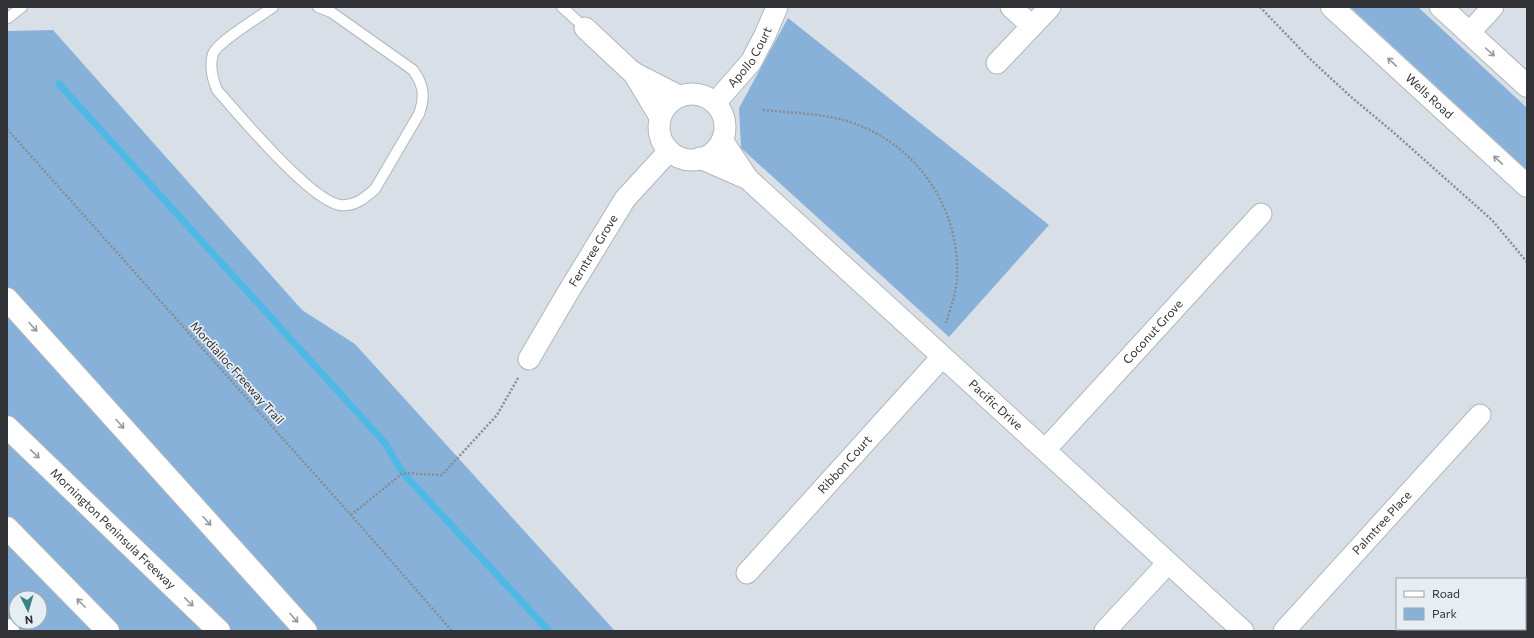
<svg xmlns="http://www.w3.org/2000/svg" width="1534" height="638" font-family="Commissioner,sans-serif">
<rect width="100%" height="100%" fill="#d9dfe6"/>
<path fill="#88b1d9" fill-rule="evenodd" d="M1350 7H1418L1527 108V170Z
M788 18 1049 225 949 337 741 148 739 108Z
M53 30 302 310 355 344 615 631H7V31ZM16 598H40V622H16Z"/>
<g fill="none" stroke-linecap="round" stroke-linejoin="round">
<path stroke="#4fb8e4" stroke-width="7" d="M59 84 385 443 403 473 549 631"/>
<defs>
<path id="service" d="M273 7C261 16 217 42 213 54 209 66 213 80 217 90 239 115 311 201 340 205 354 207 365 198 375 189L419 114C425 97 424 85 413 70L331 12 318 7
M562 7 585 28
M8 18 22 7"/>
<g id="minor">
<path d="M1011 7 1032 26"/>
<path d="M585 28 632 72 679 96"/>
<path d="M1469 33 1493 7"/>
<path d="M997 63 1050 7"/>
<path d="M633 72 660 117"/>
<circle cx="692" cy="127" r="33"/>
<path id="s1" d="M715 103 751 62 765 35 777 7"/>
<path id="s2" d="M722 140 748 179 1243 631"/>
<path d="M700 158 748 179"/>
<path id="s3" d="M529 359 567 294 625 199 669 151"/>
<path id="s4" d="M1045 450 1261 214"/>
<path id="s5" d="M747 573 942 357"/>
<path d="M1105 631 1168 563"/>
<path id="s6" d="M1284 631 1480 415"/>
</g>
<g id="primary">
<path id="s7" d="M1332 7 1527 186"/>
<path d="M1441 7 1527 86"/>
</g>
<g id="motorway">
<path d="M7 299 306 631"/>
<path id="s8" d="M7 427 219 631"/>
<path d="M7 528 108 631"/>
<path d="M7 630 8 631"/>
</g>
</defs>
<use href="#service" stroke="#b0b6bc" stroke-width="12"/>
<use href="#minor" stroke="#b0b6bc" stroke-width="23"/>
<use href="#primary" stroke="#b0b6bc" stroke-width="24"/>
<use href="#motorway" stroke="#b0b6bc" stroke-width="24"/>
<path stroke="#878c91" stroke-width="2.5" stroke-dasharray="2 2" stroke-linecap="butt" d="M1260 7 1309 58 1350 96 1393 132 1492 220 1527 262
M763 110C791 113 820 113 847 121 916 142 961 208 957 279 956 293 950 310 946 323
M7 129 351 515 452 631
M351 515 403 473 442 475 497 415 518 378"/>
<use href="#service" stroke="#fff" stroke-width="10"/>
<use href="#minor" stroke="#fff" stroke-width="21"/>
<use href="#primary" stroke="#fff" stroke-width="22"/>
<use href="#motorway" stroke="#fff" stroke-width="22"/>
</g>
<defs><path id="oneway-shaft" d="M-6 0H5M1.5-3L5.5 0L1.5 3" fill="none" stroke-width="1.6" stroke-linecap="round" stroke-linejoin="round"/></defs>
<g stroke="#98999a">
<use href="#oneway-shaft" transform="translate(1490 52) rotate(42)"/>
<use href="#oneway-shaft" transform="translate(1392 62) rotate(-137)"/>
<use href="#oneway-shaft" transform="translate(1498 160) rotate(-137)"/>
<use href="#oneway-shaft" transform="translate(33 327) rotate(48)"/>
<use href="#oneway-shaft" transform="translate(120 424) rotate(48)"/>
<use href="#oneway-shaft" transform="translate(35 454) rotate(44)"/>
<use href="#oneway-shaft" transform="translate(207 521) rotate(48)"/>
<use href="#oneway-shaft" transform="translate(189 602) rotate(44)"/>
<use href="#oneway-shaft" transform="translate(81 603) rotate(-135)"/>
<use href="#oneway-shaft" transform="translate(294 618) rotate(48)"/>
</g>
<g text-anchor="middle" stroke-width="3.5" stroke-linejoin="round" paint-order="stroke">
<g font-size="12" fill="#313336" stroke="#e6edf3">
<text dy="4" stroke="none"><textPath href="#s1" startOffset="58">Apollo Court</textPath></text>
<text dy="4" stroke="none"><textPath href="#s7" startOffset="132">Wells Road</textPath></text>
<text dy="4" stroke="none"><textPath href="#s3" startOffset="126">Ferntree Grove</textPath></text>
<text dy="4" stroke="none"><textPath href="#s4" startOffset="160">Coconut Grove</textPath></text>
<text transform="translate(237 373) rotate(48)" y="4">Mordialloc Freeway Trail</text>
<text dy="4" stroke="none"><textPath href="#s2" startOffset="382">Pacific Drive</textPath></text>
<text dy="4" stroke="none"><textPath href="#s5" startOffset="146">Ribbon Court</textPath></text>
<text dy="4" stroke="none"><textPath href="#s6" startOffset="146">Palmtree Place</textPath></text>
<text dy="4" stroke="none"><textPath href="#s8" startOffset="147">Mornington Peninsula Freeway</textPath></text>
</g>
</g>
<rect width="1534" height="638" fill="none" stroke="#313336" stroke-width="16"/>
<rect x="1396" y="578" width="130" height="52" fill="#e6edf3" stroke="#9ea3a7"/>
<rect x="1404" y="591" width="20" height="6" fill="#ffffff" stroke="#9ea3a7"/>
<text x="1432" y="598" font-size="12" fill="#313336">Road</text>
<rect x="1404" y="608" width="20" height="12" fill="#88b1d9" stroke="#9ea3a7"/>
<text x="1432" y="618" font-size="12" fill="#313336">Park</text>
<g transform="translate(28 610) rotate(175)"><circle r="19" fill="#e6edf3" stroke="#9ea3a7"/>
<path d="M0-3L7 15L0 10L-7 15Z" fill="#3a8385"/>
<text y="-6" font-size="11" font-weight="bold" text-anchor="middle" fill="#313336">N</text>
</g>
</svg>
